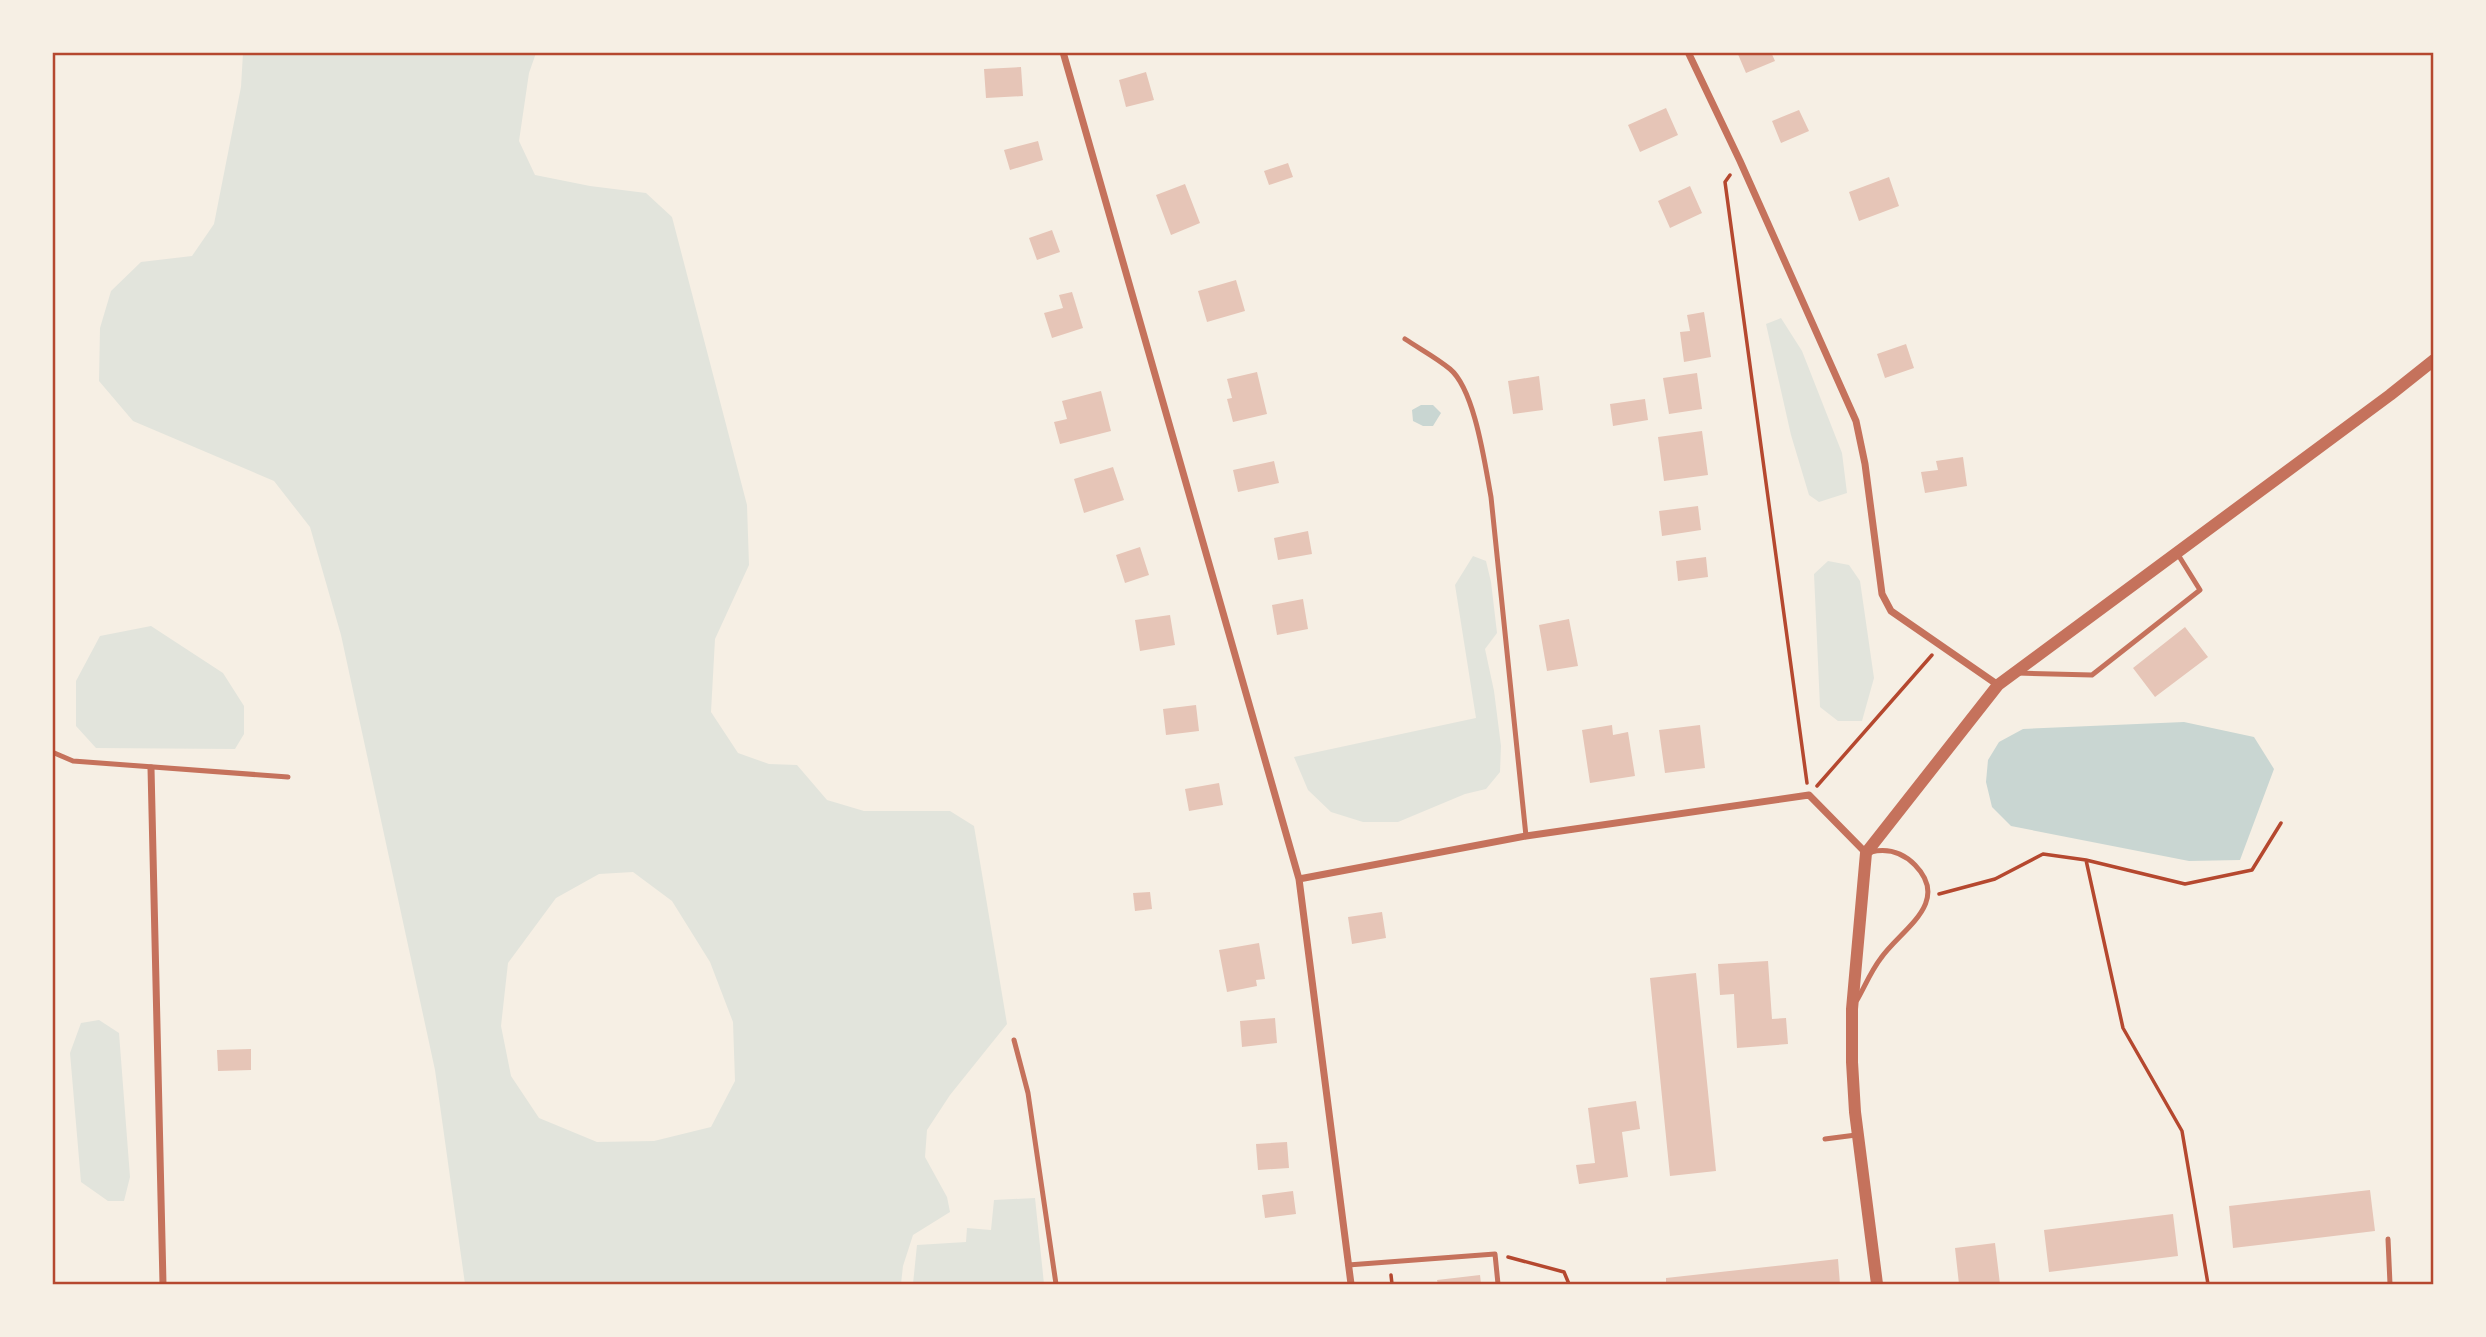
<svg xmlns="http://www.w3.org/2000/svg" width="2486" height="1337" font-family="'Noto Sans',sans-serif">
<rect width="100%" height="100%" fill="#f6efe4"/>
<path fill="#e2e4dc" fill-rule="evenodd" d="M243 53H536L529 73 519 141 535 175 590 186 646 193 672 217 747 505 749 565 715 639 711 712 738 753 769 764 797 765 827 800 864 811H950L974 826 1007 1024 950 1095 927 1130 925 1157 947 1197 950 1212 913 1235 903 1266 901 1284H465L435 1070 341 635 310 527 274 481 133 421 99 381 100 328 111 291 141 262 192 256 214 224 241 87ZM633 872 672 901 710 962 733 1022 735 1081 711 1127 654 1141 597 1142 539 1118 511 1076 501 1026 508 963 556 898 599 874Z
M1781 318 1802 351 1842 453 1847 493 1819 502 1809 495 1791 435 1766 324Z
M1473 556 1486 561 1491 582 1497 633 1485 649 1494 691 1501 746 1500 772 1486 789 1465 794 1398 822H1363L1331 812 1308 790 1294 757 1476 718 1455 585Z
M1828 561 1849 565 1860 581 1874 678 1862 721H1838L1820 707 1814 574Z
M151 626 223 673 244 706V734L235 749 96 748 76 726V681L100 636Z
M99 1020 119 1033 130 1177 124 1201H108L81 1182 70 1053 81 1023Z
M1035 1198 1044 1284H913L917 1245 966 1242 967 1228 991 1230 994 1200Z"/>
<path fill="#c9d6d2" d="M1421 405H1433L1441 413 1433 426H1423L1413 421 1412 410Z
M2184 722 2254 737 2274 769 2240 860 2189 861 2011 826 1992 807 1986 782 1988 760 1999 742 2023 729Z"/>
<path fill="#e6c5b7" d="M1737 52H1771L1775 61 1746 73Z
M1021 67 1023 96 986 98 984 69Z
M1146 72 1154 100 1126 107 1119 80Z
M1666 108 1678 135 1640 152 1628 125Z
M1799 110 1809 131 1781 143 1772 121Z
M1038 141 1043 160 1010 170 1004 150Z
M1288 163 1293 177 1269 185 1264 171Z
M1889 177 1899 206 1859 221 1849 192Z
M1185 184 1200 223 1171 235 1156 195Z
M1690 186 1702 213 1670 228 1658 201Z
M1052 230 1060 252 1037 260 1029 238Z
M1236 280 1245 311 1207 322 1198 291Z
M1072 292 1083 328 1052 338 1044 313 1063 308 1059 295Z
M1704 312 1711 357 1684 362 1680 332 1690 331 1687 315Z
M1906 344 1914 368 1885 378 1877 354Z
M1257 372 1267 414 1233 422 1227 399 1232 398 1227 379Z
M1697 373 1702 409 1669 414 1663 378Z
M1539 376 1543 410 1513 414 1508 381Z
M1101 391 1111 431 1060 444 1054 422 1067 419 1062 401Z
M1645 399 1648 420 1613 426 1610 404Z
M1702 431 1708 475 1664 481 1658 437Z
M1963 457 1967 486 1925 493 1921 472 1938 470 1936 461Z
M1274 461 1279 483 1238 492 1233 470Z
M1113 467 1124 500 1084 513 1074 479Z
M1698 506 1701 530 1662 536 1659 511Z
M1308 531 1312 554 1278 560 1274 538Z
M1140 547 1149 575 1125 583 1116 555Z
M1706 557 1708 577 1678 581 1676 561Z
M1303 599 1308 629 1277 635 1272 605Z
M1170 615 1175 645 1140 651 1135 620Z
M1569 619 1578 666 1547 671 1539 625Z
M2185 627 2208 657 2155 697 2133 668Z
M1196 705 1199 731 1166 735 1163 709Z
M1612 725 1613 735 1628 732 1635 776 1590 783 1582 730Z
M1700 725 1705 768 1665 773 1659 730Z
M1219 783 1223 805 1189 811 1185 789Z
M1150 892 1152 909 1135 911 1133 893Z
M1382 912 1386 938 1352 944 1348 917Z
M1259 943 1265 979 1256 980 1257 986 1227 992 1219 950Z
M1768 961 1772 1019 1786 1018 1788 1044 1737 1048 1734 994 1720 995 1718 964Z
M1696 973 1716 1171 1670 1176 1650 978Z
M1275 1018 1277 1043 1242 1047 1240 1021Z
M251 1049V1070L218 1071 217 1050Z
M1636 1101 1640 1129 1622 1132 1628 1177 1579 1184 1576 1165 1595 1163 1588 1108Z
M1287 1142 1289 1168 1258 1170 1256 1144Z
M2370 1190 2375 1231 2233 1248 2229 1206Z
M1293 1191 1296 1214 1265 1218 1262 1195Z
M2173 1214 2178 1256 2049 1272 2044 1230Z
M1995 1243 2000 1284H1959L1955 1248Z
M1838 1259 1840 1284H1666V1278Z
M1480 1275 1481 1284H1438L1437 1280Z"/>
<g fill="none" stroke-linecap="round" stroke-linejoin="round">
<path stroke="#b5482f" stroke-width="3.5" d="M1730 175 1725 182 1807 783
M1817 786 1932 655
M2086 860 2123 1028 2182 1131 2208 1284
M1939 894 1995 879 2043 854 2086 860 2185 884 2252 870 2281 823
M1508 1257 1564 1272 1569 1284
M1391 1275 1392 1284"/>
<path stroke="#c5725c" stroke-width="5" d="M1405 339C1420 349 1437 358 1450 369 1475 390 1485 465 1491 497L1526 836
M2017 673 2092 675 2200 590 2177 553
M52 752 73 761 288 777
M1857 1000C1865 986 1871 971 1881 958 1900 930 1952 903 1915 865 1902 852 1888 848 1871 852
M1014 1040 1028 1093 1056 1284
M1825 1139 1856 1135
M2388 1239 2390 1284
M1348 1265 1495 1254 1498 1284"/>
<path stroke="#c5725c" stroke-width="7" d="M1063 52 1299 879 1351 1284
M1688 52 1740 161 1856 421 1865 464 1882 594 1891 611 1998 685
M151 768 163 1284
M1299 879 1526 836 1809 795 1866 853"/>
<path stroke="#c5725c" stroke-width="12" d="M1877 1284 1855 1112 1852 1062V1009L1866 853 1998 685 2390 395 2434 360"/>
</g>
<rect width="2486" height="1337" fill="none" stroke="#f6efe4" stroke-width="108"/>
<rect x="54" y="54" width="2378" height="1229" fill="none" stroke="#b5482f" stroke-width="2.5"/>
</svg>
